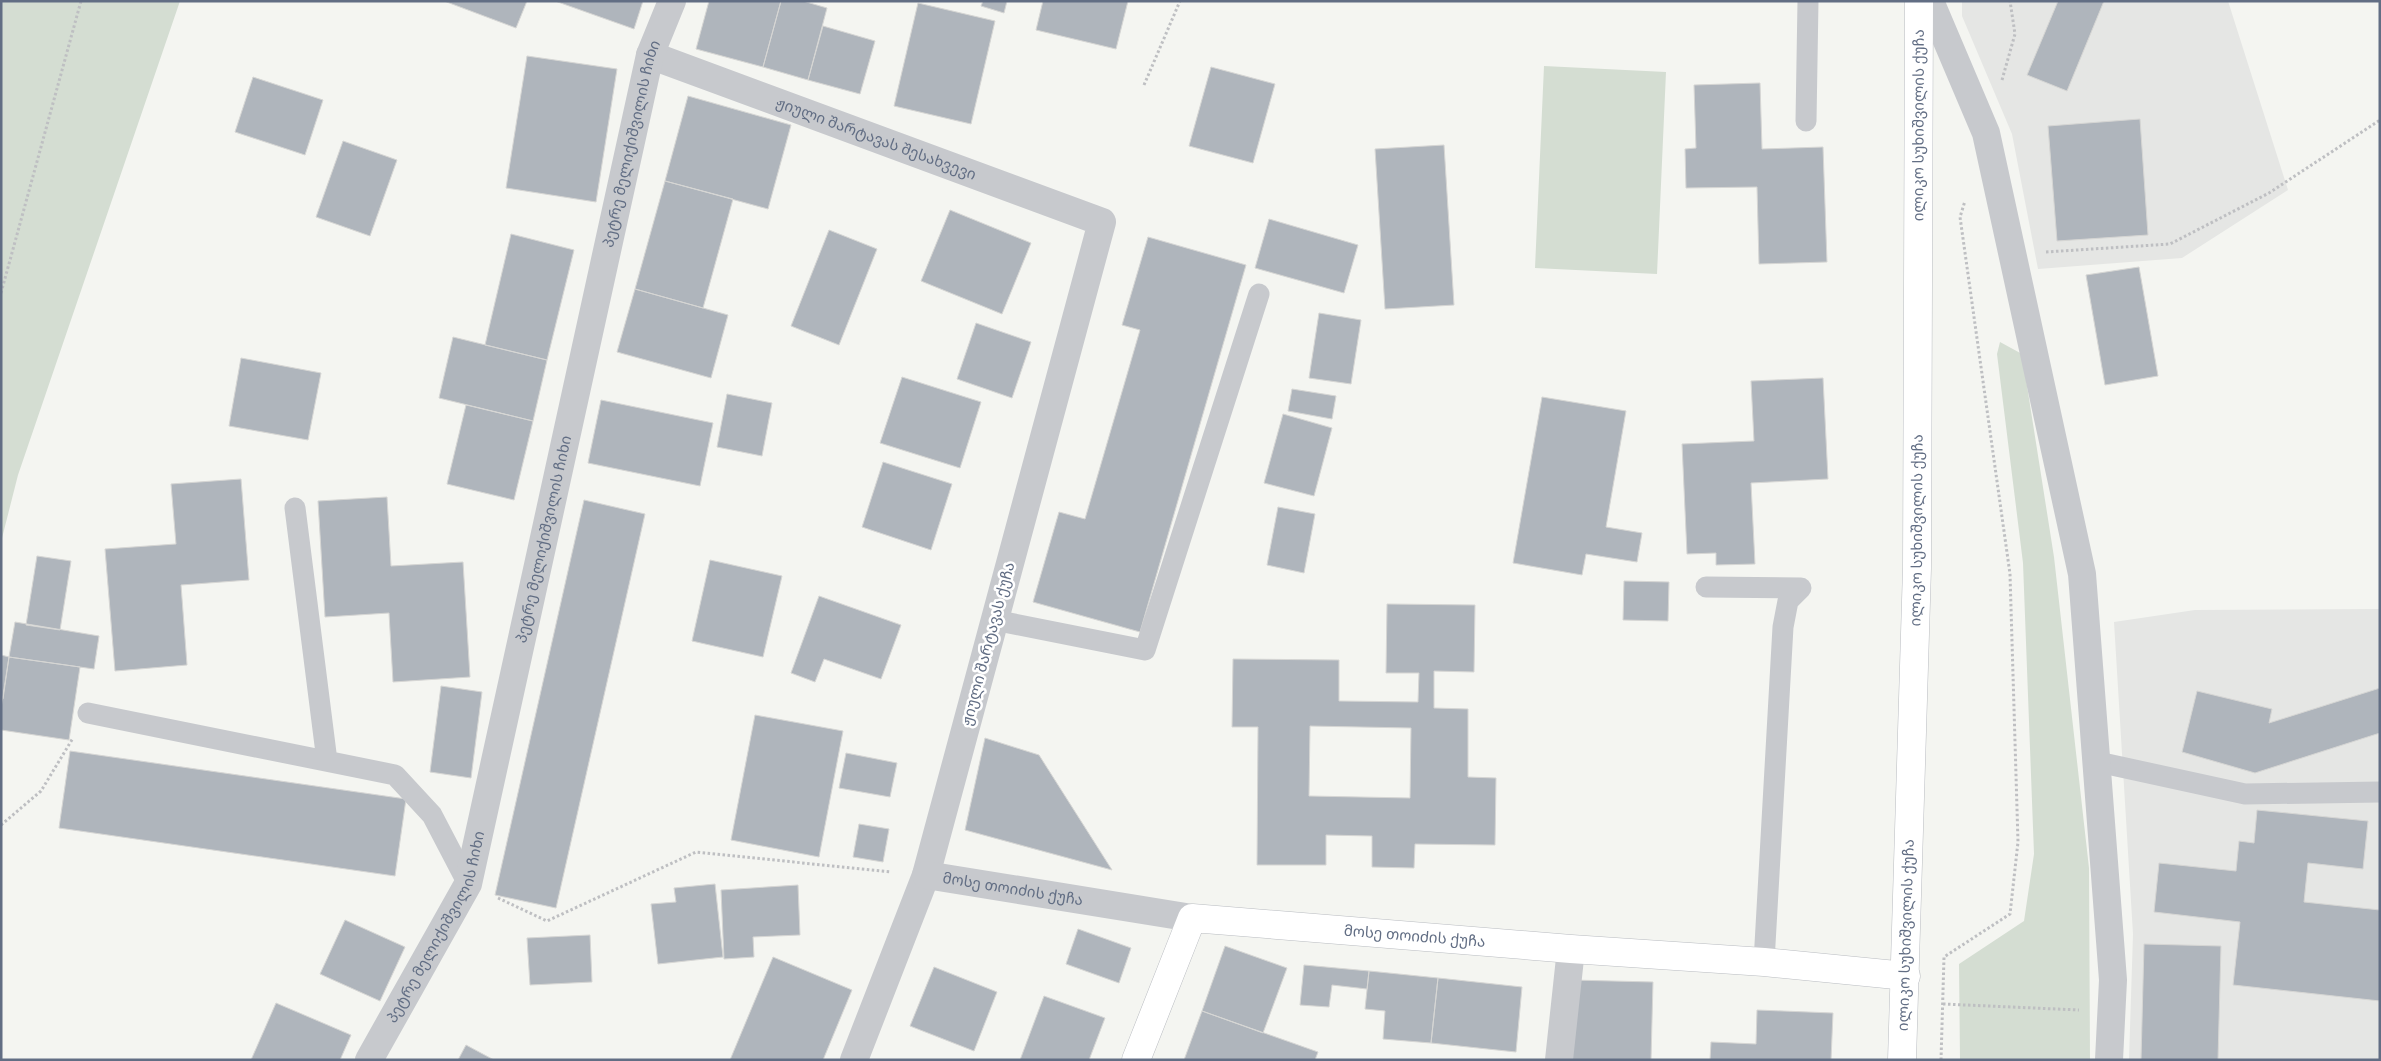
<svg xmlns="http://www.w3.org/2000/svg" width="2381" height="1061" font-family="Rubik,'Noto Sans Georgian',sans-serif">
<rect width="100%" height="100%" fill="#f4f5f1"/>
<path fill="#e5e6e4" d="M1962 1H2228L2288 190 2182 258 2038 269 2012 134 1962 16Z
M2380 609V1060H2129L2133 934 2114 622 2195 610Z"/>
<path fill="#d4ddd2" d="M1 1H180L18 475 1 542Z
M1544 66 1666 72 1657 274 1535 268Z
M2000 342 2022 354 2054 557 2089 868 2090 1060H1960L1959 964 2024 921 2034 854 2023 563 1997 354Z"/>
<path fill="#afb5bc" stroke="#d6d6d4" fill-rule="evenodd" d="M444 1H527L516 28Z
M555 1H643L634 29Z
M709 1H781L763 67 696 49Z
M781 1H803L827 8 808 80 763 67Z
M983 1H1007L1004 13 981 6Z
M1043 1H1128L1116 49 1036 30Z
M2058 1H2104L2067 91 2027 75Z
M918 3 995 21 971 124 894 106Z
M823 26 875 41 860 94 808 80Z
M527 56 617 69 596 202 506 188Z
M1211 67 1275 84 1253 163 1189 146Z
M253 77 323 100 305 155 235 132Z
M1760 83 1762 149 1823 147 1827 262 1759 264 1757 187 1686 188 1685 149 1696 148 1694 85Z
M688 96 791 125 768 209 665 181Z
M2140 119 2148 235 2057 241 2048 126Z
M343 141 397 160 370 236 316 217Z
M1444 145 1454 305 1385 309 1375 149Z
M665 181 733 199 703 308 635 289Z
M950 210 1031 243 1002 314 921 281Z
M1269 219 1358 245 1344 293 1255 268Z
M829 230 877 249 839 345 791 326Z
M511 234 574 250 547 360 485 345Z
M1148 237 1246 265 1140 632 1033 602 1059 512 1085 519 1140 330 1122 325Z
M2139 267 2158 376 2105 385 2086 275Z
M635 289 728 315 711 378 617 352Z
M1319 313 1361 320 1351 384 1309 378Z
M976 323 1031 342 1012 398 957 379Z
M453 337 547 360 533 421 439 398Z
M241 358 321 373 308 440 229 426Z
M902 377 981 402 960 468 880 443Z
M1823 378 1828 479 1751 483 1755 564 1716 565V553L1687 554 1682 444 1754 441 1751 381Z
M1292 389 1336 396 1332 419 1288 411Z
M727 394 772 403 762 456 717 447Z
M1542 397 1626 411 1606 527 1642 533 1637 562 1586 554 1582 575 1513 563Z
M601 400 713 423 700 486 588 463Z
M466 405 533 421 514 500 447 484Z
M1283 414 1332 428 1314 496 1264 483Z
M883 462 952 484 931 550 862 527Z
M241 479 249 580 181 585 187 665 115 671 105 549 176 544 171 484Z
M387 497 391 566 463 562 470 677 393 682 389 613 325 617 318 501Z
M584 500 645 514 556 908 495 895Z
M1278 507 1315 514 1304 573 1267 565Z
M37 556 71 561 60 630 26 625Z
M710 560 782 576 763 657 692 641Z
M1624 581 1669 582 1668 621 1623 620Z
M819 596 901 625 881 679 824 659 815 682 791 673Z
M1387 604 1475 605 1474 672 1434 671V708L1468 709V777L1496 778 1495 845 1415 844 1414 868 1372 867V836L1326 835V865H1257L1258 727H1232L1233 659 1339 660V701L1418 702 1419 673H1386ZM1310 726 1411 728 1410 798 1309 796Z
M15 622 99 636 94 669 9 657Z
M1 655 9 657 3 699H1Z
M9 657 80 667 69 740 1 730V708Z
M441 686 482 692 471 778 430 772Z
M2380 688V733L2255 773 2182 752 2197 691 2272 709 2269 723Z
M755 715 843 731 819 857 731 840Z
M985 738 1039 755 1112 870 965 830Z
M70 751 406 799 395 876 59 828Z
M846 753 897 763 890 797 839 788Z
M2257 810 2368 821 2363 869 2308 863 2304 902 2380 910V1001L2233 985 2240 922 2154 912 2159 863 2236 871 2239 841 2254 843Z
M859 824 889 829 883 862 853 857Z
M715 884 723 957 658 964 651 904 676 902 674 888Z
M798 885 800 935 753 937 754 957 724 959 721 890Z
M345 920 405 947 380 1001 320 974Z
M1078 929 1131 948 1119 983 1066 964Z
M590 935 592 982 530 985 527 938Z
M2144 944 2221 946 2218 1060H2141Z
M1225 946 1287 968 1263 1033 1202 1011Z
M773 957 852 990 823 1060H730Z
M1304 965 1369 971 1367 989 1332 985 1329 1007 1300 1005Z
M934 967 997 992 974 1051 910 1026Z
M1369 971 1438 978 1431 1043 1383 1039 1385 1011 1365 1009Z
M1438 978 1522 987 1516 1052 1431 1043Z
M1571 980 1653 982 1651 1060H1569Z
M1044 996 1105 1018 1089 1060H1020Z
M276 1003 351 1035 340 1060H251Z
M1757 1010 1833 1013 1831 1060H1710L1711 1042 1756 1044Z
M1202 1011 1318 1052 1315 1060H1184Z
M466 1045 494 1060H458Z"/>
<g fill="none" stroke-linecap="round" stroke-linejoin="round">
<defs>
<g id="secondary">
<path id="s4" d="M1136 1060 1192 918 1571 949 1764 962 1906 976"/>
<path id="s5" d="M1902 1060 1917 568 1919 1"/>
</g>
</defs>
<use href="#secondary" stroke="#b9bcc1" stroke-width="29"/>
<path stroke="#bebfc2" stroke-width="3" stroke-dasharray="2.5 2.5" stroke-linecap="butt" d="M2002 80 2015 34 2010 1
M1144 85 1180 1
M2046 252 2170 244 2269 193 2380 120
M1 293 81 1
M1 825 41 791 73 738
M498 898 547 921 696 852 891 872
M1943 1004 2079 1010
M1941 1060 1944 957 2010 914 2018 842 2010 574 1960 217 1965 201"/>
<path stroke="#c7c9cd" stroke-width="21" d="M1806 121 1808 1
M295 508 327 761
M1706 587 1801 588 1788 601 1783 627 1764 962
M994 620 1145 650 1259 294
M88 713 395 775 432 815 468 884
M2098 762 2245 794 2380 792"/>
<g stroke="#c7c9cd" stroke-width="28">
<path d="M1930 1 1986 133 2082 574 2113 980 2109 1060"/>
<path id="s1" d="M650 55 1102 222 926 875 854 1060"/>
<path id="s2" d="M926 875 1192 918"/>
<path id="s3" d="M369 1060 468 884 650 55 672 1"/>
<path d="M1559 1060 1571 949"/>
</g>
<use href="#secondary" stroke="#fff" stroke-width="28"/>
</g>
<g text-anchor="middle" stroke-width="5" stroke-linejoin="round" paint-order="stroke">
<g font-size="15" fill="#626e84" stroke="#fff">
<text dy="5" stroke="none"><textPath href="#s5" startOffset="935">ილიკო სუხიშვილის ქუჩა</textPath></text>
<text dy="5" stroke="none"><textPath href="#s1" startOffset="241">ჟიული შარტავას შესახვევი</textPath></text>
<text dy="5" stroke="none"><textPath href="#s3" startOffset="960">პეტრე მელიქიშვილის ჩიხი</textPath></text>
<text dy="5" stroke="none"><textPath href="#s5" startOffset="530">ილიკო სუხიშვილის ქუჩა</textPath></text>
<text dy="5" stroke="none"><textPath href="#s3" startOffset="555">პეტრე მელიქიშვილის ჩიხი</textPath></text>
<text transform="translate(988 644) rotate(-75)" y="5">ჟიული შარტავას ქუჩა</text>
<text dy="5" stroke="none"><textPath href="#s2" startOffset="88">მოსე თოიძის ქუჩა</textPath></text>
<text dy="5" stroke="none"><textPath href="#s3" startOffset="150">პეტრე მელიქიშვილის ჩიხი</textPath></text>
<text dy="5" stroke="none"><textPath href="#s5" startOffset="125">ილიკო სუხიშვილის ქუჩა</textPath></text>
<text dy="5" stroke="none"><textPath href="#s4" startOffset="376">მოსე თოიძის ქუჩა</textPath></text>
</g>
</g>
<rect width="2381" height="1061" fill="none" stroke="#626e84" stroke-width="5"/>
</svg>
